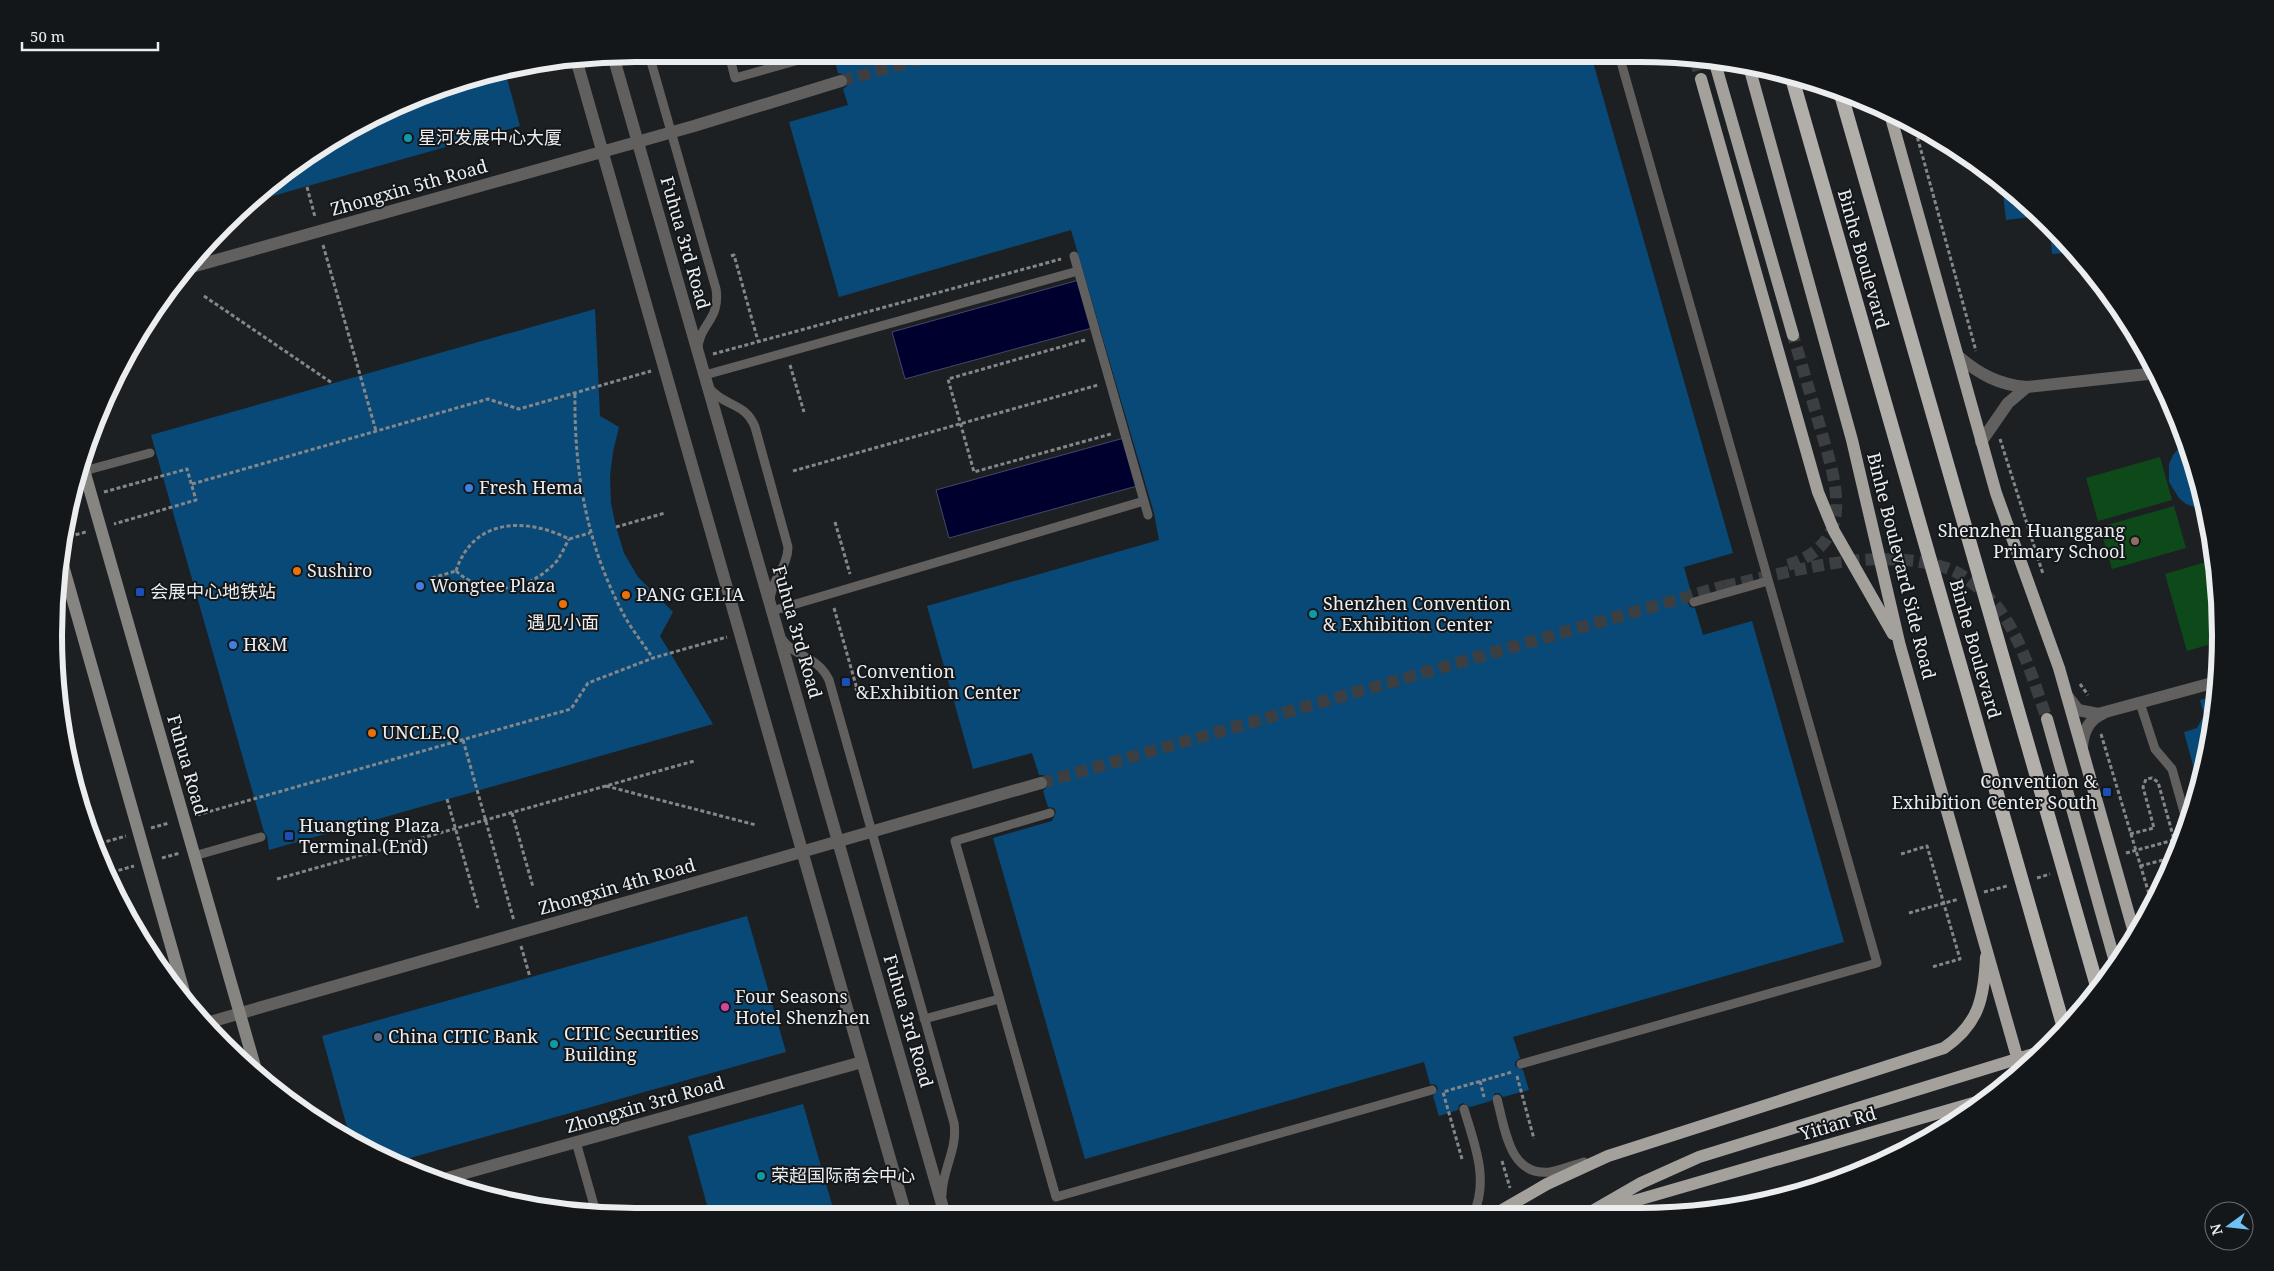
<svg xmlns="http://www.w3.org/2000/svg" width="2274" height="1271" font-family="'Noto Serif','Noto Sans SC',serif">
<rect width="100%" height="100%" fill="#1d2023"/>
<path fill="#0e4a19" d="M2160 457 2172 500 2098 521 2086 478Z
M2174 506 2186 548 2112 569 2100 527Z
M2213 560 2219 598 2218 642 2187 651 2165 574Z"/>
<path fill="#00002e" stroke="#464768" d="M1079 280 1092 328 905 379 892 332Z
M1124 438 1137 486 949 538 936 490Z"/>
<path fill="#094977" d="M1591 55 1733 553 1684 567 1692 596 1688 603 1690 607 1695 608 1703 635 1752 621 1844 942 1513 1037 1520 1058 1515 1062V1066L1523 1070 1529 1090 1521 1092 1503 1097 1499 1093H1495L1491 1101 1470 1107 1463 1103 1459 1105 1458 1110 1439 1116 1433 1096 1438 1089 1436 1085 1430 1084 1424 1062 1085 1159 993 838 1052 821 1056 812 1054 808 1048 807 1043 791 1049 785V780L1043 775H1039L1032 753 973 769 927 606 1159 540 1154 513 1071 230 839 297 789 122 848 105 843 89 847 86 849 79 846 75 838 73 834 58Z
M505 71 520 126 248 203 282 174 378 114 449 85Z
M2002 184 2022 198 2039 216 2006 220Z
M2050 228 2064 243 2073 252 2052 254Z
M595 309 600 416 619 427 613 452 610 476 611 503 616 527 624 553 638 577 673 612 660 636 713 724 269 850 267 836 264 832 151 435Z
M2184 442 2200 485 2204 510 2186 504 2179 498 2169 482V464L2173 455Z
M2216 696 2215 712 2198 784 2184 732 2197 728 2204 715 2200 700Z
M747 916 786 1052 396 1162 351 1142 322 1036Z
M803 1104 835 1215 710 1216 688 1136Z"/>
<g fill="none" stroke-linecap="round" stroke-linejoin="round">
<path stroke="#3c3f42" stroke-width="12" stroke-dasharray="12 6" stroke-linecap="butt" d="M841 81 924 58
M1041 783 1724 586"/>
<path stroke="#3c3f42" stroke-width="12" stroke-dasharray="12 6" stroke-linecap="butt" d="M1695 59 1701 79
M1788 565C1859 542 1835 480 1820 427 1811 396 1802 366 1793 335
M1724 586C1788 573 1849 553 1915 561 1926 563 1940 565 1952 570 1968 577 1986 594 1998 608 2022 639 2034 683 2047 719"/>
<path stroke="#848789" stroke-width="3" stroke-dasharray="4 2.5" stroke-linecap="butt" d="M1914 125 1976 351
M307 187 315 217
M323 245 376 431
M731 256 734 255 758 341
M204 296 332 383
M1085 340 948 379 974 472 1111 434
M713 354 1061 259
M790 365 804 412
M575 394C574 473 587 547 625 617 633 631 644 645 653 658
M2000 439 2043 574
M793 471 1098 385
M192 484 488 399 519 409 651 371
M104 492 187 469 196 500 114 524
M70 502 79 500
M835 522 850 574
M616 527 665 513
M63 538 86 532
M456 571C473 518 526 517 569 539L590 533
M456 571C486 598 528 592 556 562 561 556 565 546 569 539
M432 578 456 571
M834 608 857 689 855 690
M56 684H59
M2080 684 2088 695
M2101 734 2152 904
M463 740 514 921
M606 786 756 825
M447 799 478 908
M512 813 533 887
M197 815 571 709 588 683 653 658 727 637
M151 828 169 823
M2130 834 2154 828 2143 787 2146 779 2152 778 2158 782 2177 850
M94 845 126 836
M2126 853 2174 840
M1901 854 1927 846 1960 959 1932 967
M162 858 180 853
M2140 866 2163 860 2167 872
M106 874 134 866
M2037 878 2050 874
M277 879 694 761
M112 886 116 885
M1984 892 2007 886
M1909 913 1959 899
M521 946 530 977
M1517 1076 1534 1139
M1480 1081 1484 1097
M1462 1159 1443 1092 1512 1072
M1502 1161 1510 1188"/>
<path stroke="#62605e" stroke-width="9" d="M650 58 716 289C721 320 698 325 698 350
M730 58 735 78 806 58
M1074 256 1148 515
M705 375 1078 271
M710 389C725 407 745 402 755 427L788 547C788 567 771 580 770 600
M84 471 150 453
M1694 602 1768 581
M772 611 1144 501
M781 638C795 658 817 655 829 680L954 1123C958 1149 942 1170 942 1195
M2140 703 2155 749 2172 769 2188 826
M1050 813 955 841 1056 1197 1432 1090
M194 856 261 837
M924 1019 999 999
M1521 1064 1877 963 1619 55
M1497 1099C1505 1128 1509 1177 1550 1172 1561 1170 1573 1165 1584 1162
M1464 1109C1474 1143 1489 1178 1474 1213
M576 1142 597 1216"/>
<path stroke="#62605e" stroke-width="12" d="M1958 356C1979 374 1999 385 2027 387L2157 373
M1981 442 2008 403 2027 387
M2068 697 2078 710 2098 714 2216 682
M2082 747C2083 732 2089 719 2104 713
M437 1181 862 1062"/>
<path stroke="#62605e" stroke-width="12" d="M576 59 906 1215
M614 59 945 1215
M188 268 694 126 841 81
M203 1024 1041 783"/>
<path stroke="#878582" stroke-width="12" d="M82 463 258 1077
M60 555 188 1006"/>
<path stroke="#a4a19d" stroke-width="12" d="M1715 63 1793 335
M1750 70 1852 440 1900 646 2021 1071
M1701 79 1818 492 1834 531 1893 634
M1890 114 1996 493 2059 668 2135 936
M2047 719 2115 962
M1603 1210 1987 1099
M1497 1213 1547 1184 1608 1156 1944 1048C1979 1024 1984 998 1986 957
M1589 1213 1641 1183 1699 1157 2046 1050"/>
<path stroke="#b2aeaa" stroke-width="14" d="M1792 78 2064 1028
M1840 91 2097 986"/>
</g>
<g fill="#0f9aa8" stroke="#14171a" stroke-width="2">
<circle cx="408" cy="138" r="5"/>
<circle cx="1313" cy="614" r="5"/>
<circle cx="554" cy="1044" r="5"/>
<circle cx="761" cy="1176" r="5"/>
</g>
<g fill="#3f7fe0" stroke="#14171a" stroke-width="2">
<circle cx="469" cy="488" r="5"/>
<circle cx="420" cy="586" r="5"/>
<circle cx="233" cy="645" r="5"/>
</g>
<circle fill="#8d6e63" stroke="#14171a" stroke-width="2" cx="2135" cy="541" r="5"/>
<g fill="#e8710a" stroke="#14171a" stroke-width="2">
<circle cx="297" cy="571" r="5"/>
<circle cx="626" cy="595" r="5"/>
<circle cx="563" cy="604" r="5"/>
<circle cx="372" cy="733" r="5"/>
</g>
<g fill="#1a4fb4" stroke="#14171a" stroke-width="2">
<rect x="135" y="587" width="10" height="10" rx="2.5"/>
<rect x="841" y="677" width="10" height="10" rx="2.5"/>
<rect x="2102" y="787" width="10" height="10" rx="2.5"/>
<rect x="284" y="831" width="10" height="10" rx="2.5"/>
</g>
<circle fill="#d1479c" stroke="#14171a" stroke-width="2" cx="725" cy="1007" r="5"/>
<circle fill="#5c6f8a" stroke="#14171a" stroke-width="2" cx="378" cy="1037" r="5"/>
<g text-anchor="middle" stroke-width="4" stroke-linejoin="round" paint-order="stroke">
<g font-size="18" fill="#ebedef" stroke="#14171a" text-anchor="start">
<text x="418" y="144">星河发展中心大厦</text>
<text x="479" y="494">Fresh Hema</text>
<text x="2125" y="537" text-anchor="end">Shenzhen Huanggang<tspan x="2125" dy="21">Primary School</tspan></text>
<text x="307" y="577">Sushiro</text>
<text x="430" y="592">Wongtee Plaza</text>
<text x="150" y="598">会展中心地铁站</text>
<text x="636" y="601">PANG GELIA</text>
<text x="1323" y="610">Shenzhen Convention<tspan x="1323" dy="21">&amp; Exhibition Center</tspan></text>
<text x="563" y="629" text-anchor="middle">遇见小面</text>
<text x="243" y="651">H&amp;M</text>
<text x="856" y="678">Convention<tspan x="856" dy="21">&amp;Exhibition Center</tspan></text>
<text x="382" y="739">UNCLE.Q</text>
<text x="2097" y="788" text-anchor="end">Convention &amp;<tspan x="2097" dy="21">Exhibition Center South</tspan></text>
<text x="299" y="832">Huangting Plaza<tspan x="299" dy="21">Terminal (End)</tspan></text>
<text x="735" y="1003">Four Seasons<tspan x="735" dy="21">Hotel Shenzhen</tspan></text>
<text x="564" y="1040">CITIC Securities<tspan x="564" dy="21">Building</tspan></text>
<text x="388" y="1043">China CITIC Bank</text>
<text x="771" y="1182">荣超国际商会中心</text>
</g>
<g font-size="18" fill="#ebedef" stroke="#14171a">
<text transform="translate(409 188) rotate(-16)" y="6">Zhongxin 5th Road</text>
<text transform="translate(685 243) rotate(74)" y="6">Fuhua 3rd Road</text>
<text transform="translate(1863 259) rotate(74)" y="6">Binhe Boulevard</text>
<text transform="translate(1901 566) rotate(76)" y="6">Binhe Boulevard Side Road</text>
<text transform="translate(797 632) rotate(74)" y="6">Fuhua 3rd Road</text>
<text transform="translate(1975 649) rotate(74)" y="6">Binhe Boulevard</text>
<text transform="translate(187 765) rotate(74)" y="6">Fuhua Road</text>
<text transform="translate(617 887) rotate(-16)" y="6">Zhongxin 4th Road</text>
<text transform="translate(908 1021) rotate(74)" y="6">Fuhua 3rd Road</text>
<text transform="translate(645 1105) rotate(-16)" y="6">Zhongxin 3rd Road</text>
<text transform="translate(1838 1124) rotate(-16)" y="6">Yitian Rd</text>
</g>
</g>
<path d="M0 0H2274V1271H0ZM635 62H1639A573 573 0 0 1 2212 635V635A573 573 0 0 1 1639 1208H635A573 573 0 0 1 62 635V635A573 573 0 0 1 635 62Z" fill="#14171a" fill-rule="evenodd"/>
<path fill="none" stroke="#ebedef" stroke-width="6" d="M635 62H1639A573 573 0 0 1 2212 635V635A573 573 0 0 1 1639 1208H635A573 573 0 0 1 62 635V635A573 573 0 0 1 635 62Z"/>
<g transform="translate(2229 1226) rotate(255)"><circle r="24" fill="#14171a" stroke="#6a6d6f"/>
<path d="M0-4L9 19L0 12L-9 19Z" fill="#6dc2f3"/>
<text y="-8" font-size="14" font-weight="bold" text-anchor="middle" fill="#ebedef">N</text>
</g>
<path d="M22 42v8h136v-8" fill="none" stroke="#ebedef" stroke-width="2.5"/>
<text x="30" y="42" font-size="15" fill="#ebedef" stroke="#14171a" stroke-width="4" paint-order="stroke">50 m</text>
</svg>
